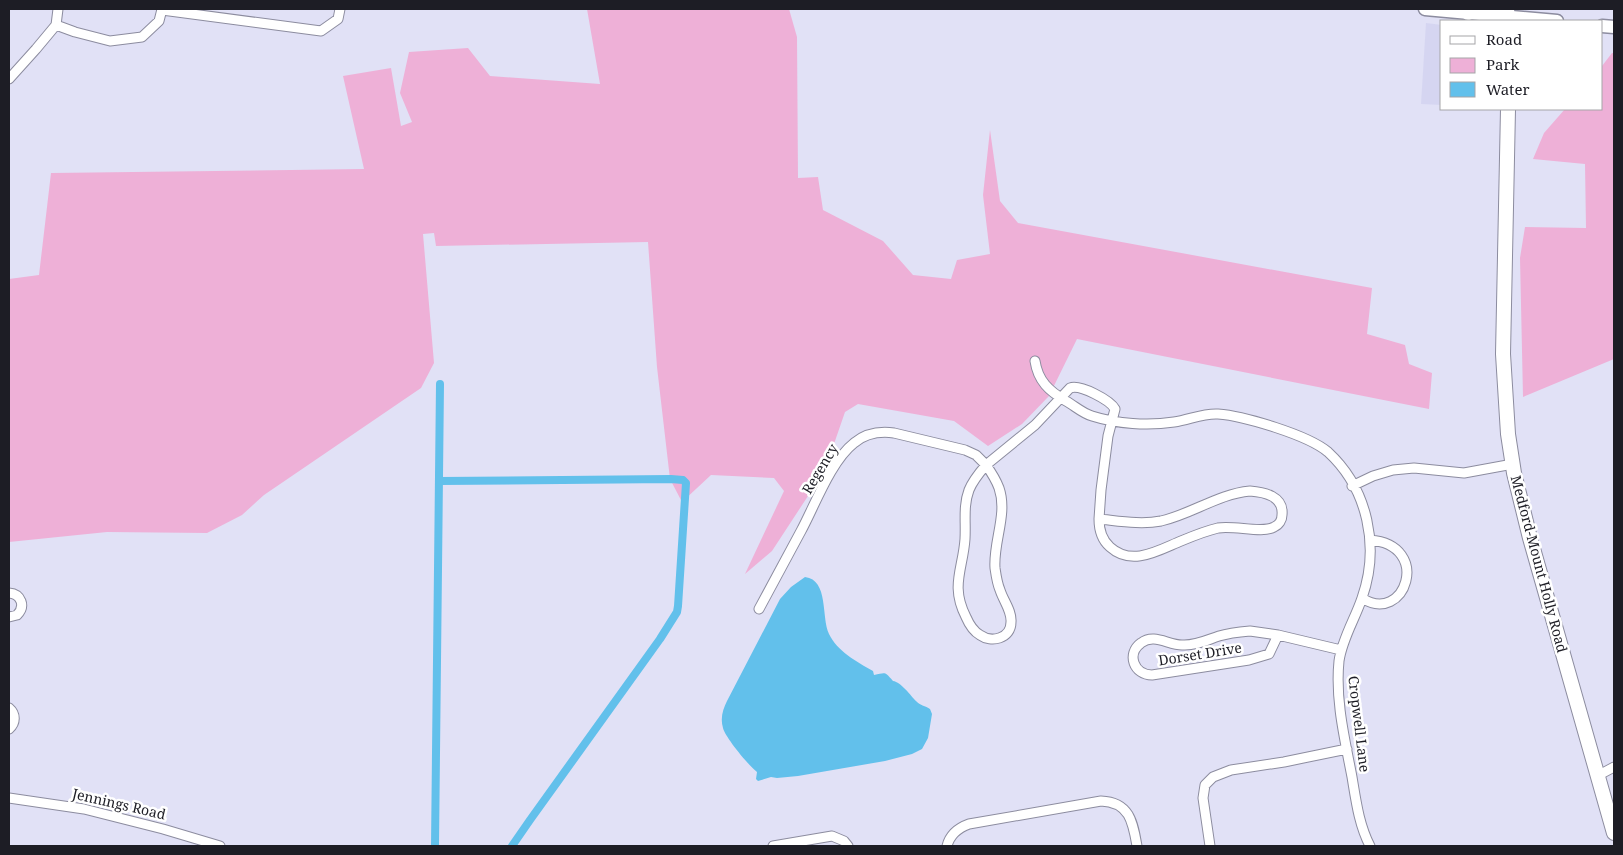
<svg xmlns="http://www.w3.org/2000/svg" width="1623" height="855" font-family="'Noto Serif',serif">
<rect width="100%" height="100%" fill="#e1e1f6"/>
<path fill="#d5d5f1" d="M1426 23 1442 25V105L1421 104Z"/>
<path fill="#eeb0d7" d="M587 9H789L797 37 798 178 818 177 823 210 883 241 913 275 951 279 957 260 990 254 983 195 990 130 1000 201 1018 223 1372 288 1367 334 1405 345 1409 364 1432 373 1429 409 1077 339 1049 396 1022 424 988 446 954 421 858 404 845 412 825 470 772 551 745 574 784 491 774 478 711 475 682 502 670 479 657 367 648 242 436 246 434 233 423 234 434 363 421 388 264 495 242 515 207 533 107 532 9 542V279L39 275 51 173 364 169 343 76 391 68 401 126 412 122 400 93 409 52 468 48 490 76 600 84Z
M1612 53H1614V359L1523 397 1520 258 1525 227 1586 228 1585 164 1533 159 1544 133 1565 109H1602V66Z"/>
<path fill="#62c0eb" d="M805 577C829 580 821 617 829 634 837 651 857 662 873 671L874 675C886 673 884 671 893 681 901 682 911 696 916 701 919 705 926 706 930 709L932 714 928 738 922 749 912 754 885 761 798 776 777 778 771 777 758 781 756 779 757 772C749 766 725 737 723 728 720 718 723 709 727 701L780 599 791 587Z"/>
<g fill="none" stroke-linecap="round" stroke-linejoin="round">
<path stroke="#62c0eb" stroke-width="8" d="M439 481 671 479 683 480 686 483 678 606 677 612 660 639 530 820 512 846
M435 846 440 384"/>
<defs>
<path id="street" d="M162 10 321 31 338 19 340 9
M56 25 75 32 110 41 142 37 159 21 162 9
M9 79 36 49 56 25 58 9
M1035 361C1038 381 1049 391 1066 401 1075 406 1082 413 1092 416 1117 424 1148 426 1174 422 1189 420 1203 413 1218 414 1244 416 1308 435 1328 452 1368 489 1380 547 1362 598 1355 619 1342 639 1339 661 1335 700 1345 740 1352 777 1356 801 1359 825 1370 846
M986 465C991 472 996 480 999 488 1008 514 993 542 995 568 996 575 997 583 1000 590 1003 600 1012 611 1011 622 1011 639 991 643 980 635 973 631 969 624 966 617 950 586 963 569 965 539 966 522 963 506 969 490 973 480 980 472 986 465Z
M1352 486 1373 476 1393 470 1414 468 1464 473 1513 464
M1250 491C1264 492 1284 496 1282 515 1282 520 1279 525 1274 527 1263 534 1234 525 1218 528 1205 531 1193 536 1181 541 1159 550 1132 567 1110 547 1102 540 1099 530 1099 519 1119 521 1141 525 1161 521 1192 514 1218 494 1250 491Z
M9 593C21 594 26 606 17 615L9 617
M1362 598C1405 626 1433 545 1370 540
M759 609C773 583 787 557 801 531 815 505 831 461 854 443 866 433 879 431 894 433L965 450 976 455 986 465 1035 425 1070 388C1080 384 1110 400 1115 409L1108 436 1101 490 1099 519
M1250 631 1278 635 1269 654 1249 660 1152 675C1134 675 1126 654 1141 643 1154 633 1168 645 1182 645 1195 646 1207 640 1219 636 1229 633 1239 632 1250 631Z
M1278 635 1341 650
M9 708C16 714 16 723 9 729
M1599 775 1614 767
M9 798 84 809 163 829 220 846
M773 846 832 836 844 841 848 846
M947 846C950 834 958 828 969 824L1101 801C1130 802 1133 823 1137 846
M1210 846 1203 798 1205 785 1213 777 1231 770 1284 762 1347 749"/>
<path id="secondary" d="M1425 9 1557 21
M1602 26 1614 27"/>
<path id="primary" d="M1507 9 1508 21
M1468 13 1477 9
M1508 109 1503 354 1508 434 1514 473 1530 538 1614 833"/>
</defs>
<use href="#street" stroke="#8c8c9f" stroke-width="11"/>
<use href="#secondary" stroke="#8c8c9f" stroke-width="15"/>
<use href="#primary" stroke="#8c8c9f" stroke-width="16"/>
<use href="#street" stroke="#fff" stroke-width="9"/>
<use href="#secondary" stroke="#fff" stroke-width="12"/>
<use href="#primary" stroke="#fff" stroke-width="14"/>
</g>
<g text-anchor="middle" stroke-width="5" stroke-linejoin="round" paint-order="stroke">
<g font-size="14" fill="#1d1d25" stroke="#fff">
<text transform="translate(820 469) rotate(-59)" y="5">Regency</text>
<text transform="translate(1539 564) rotate(75)" y="5">Medford-Mount Holly Road</text>
<text transform="translate(1200 654) rotate(-9)" y="5">Dorset Drive</text>
<text transform="translate(1359 724) rotate(83)" y="5">Cropwell Lane</text>
<text transform="translate(119 804) rotate(13)" y="5">Jennings Road</text>
</g>
</g>
<rect width="1623" height="855" fill="none" stroke="#1d1d25" stroke-width="20"/>
<rect x="1440" y="20" width="162" height="90" fill="#ffffff" stroke="#a5a5a8"/>
<rect x="1450" y="36" width="25" height="8" fill="#ffffff" stroke="#a5a5a8"/>
<text x="1486" y="45" font-size="15" fill="#1d1d25">Road</text>
<rect x="1450" y="58" width="25" height="15" fill="#eeb0d7" stroke="#a5a5a8"/>
<text x="1486" y="70" font-size="15" fill="#1d1d25">Park</text>
<rect x="1450" y="82" width="25" height="15" fill="#62c0eb" stroke="#a5a5a8"/>
<text x="1486" y="95" font-size="15" fill="#1d1d25">Water</text>
</svg>
